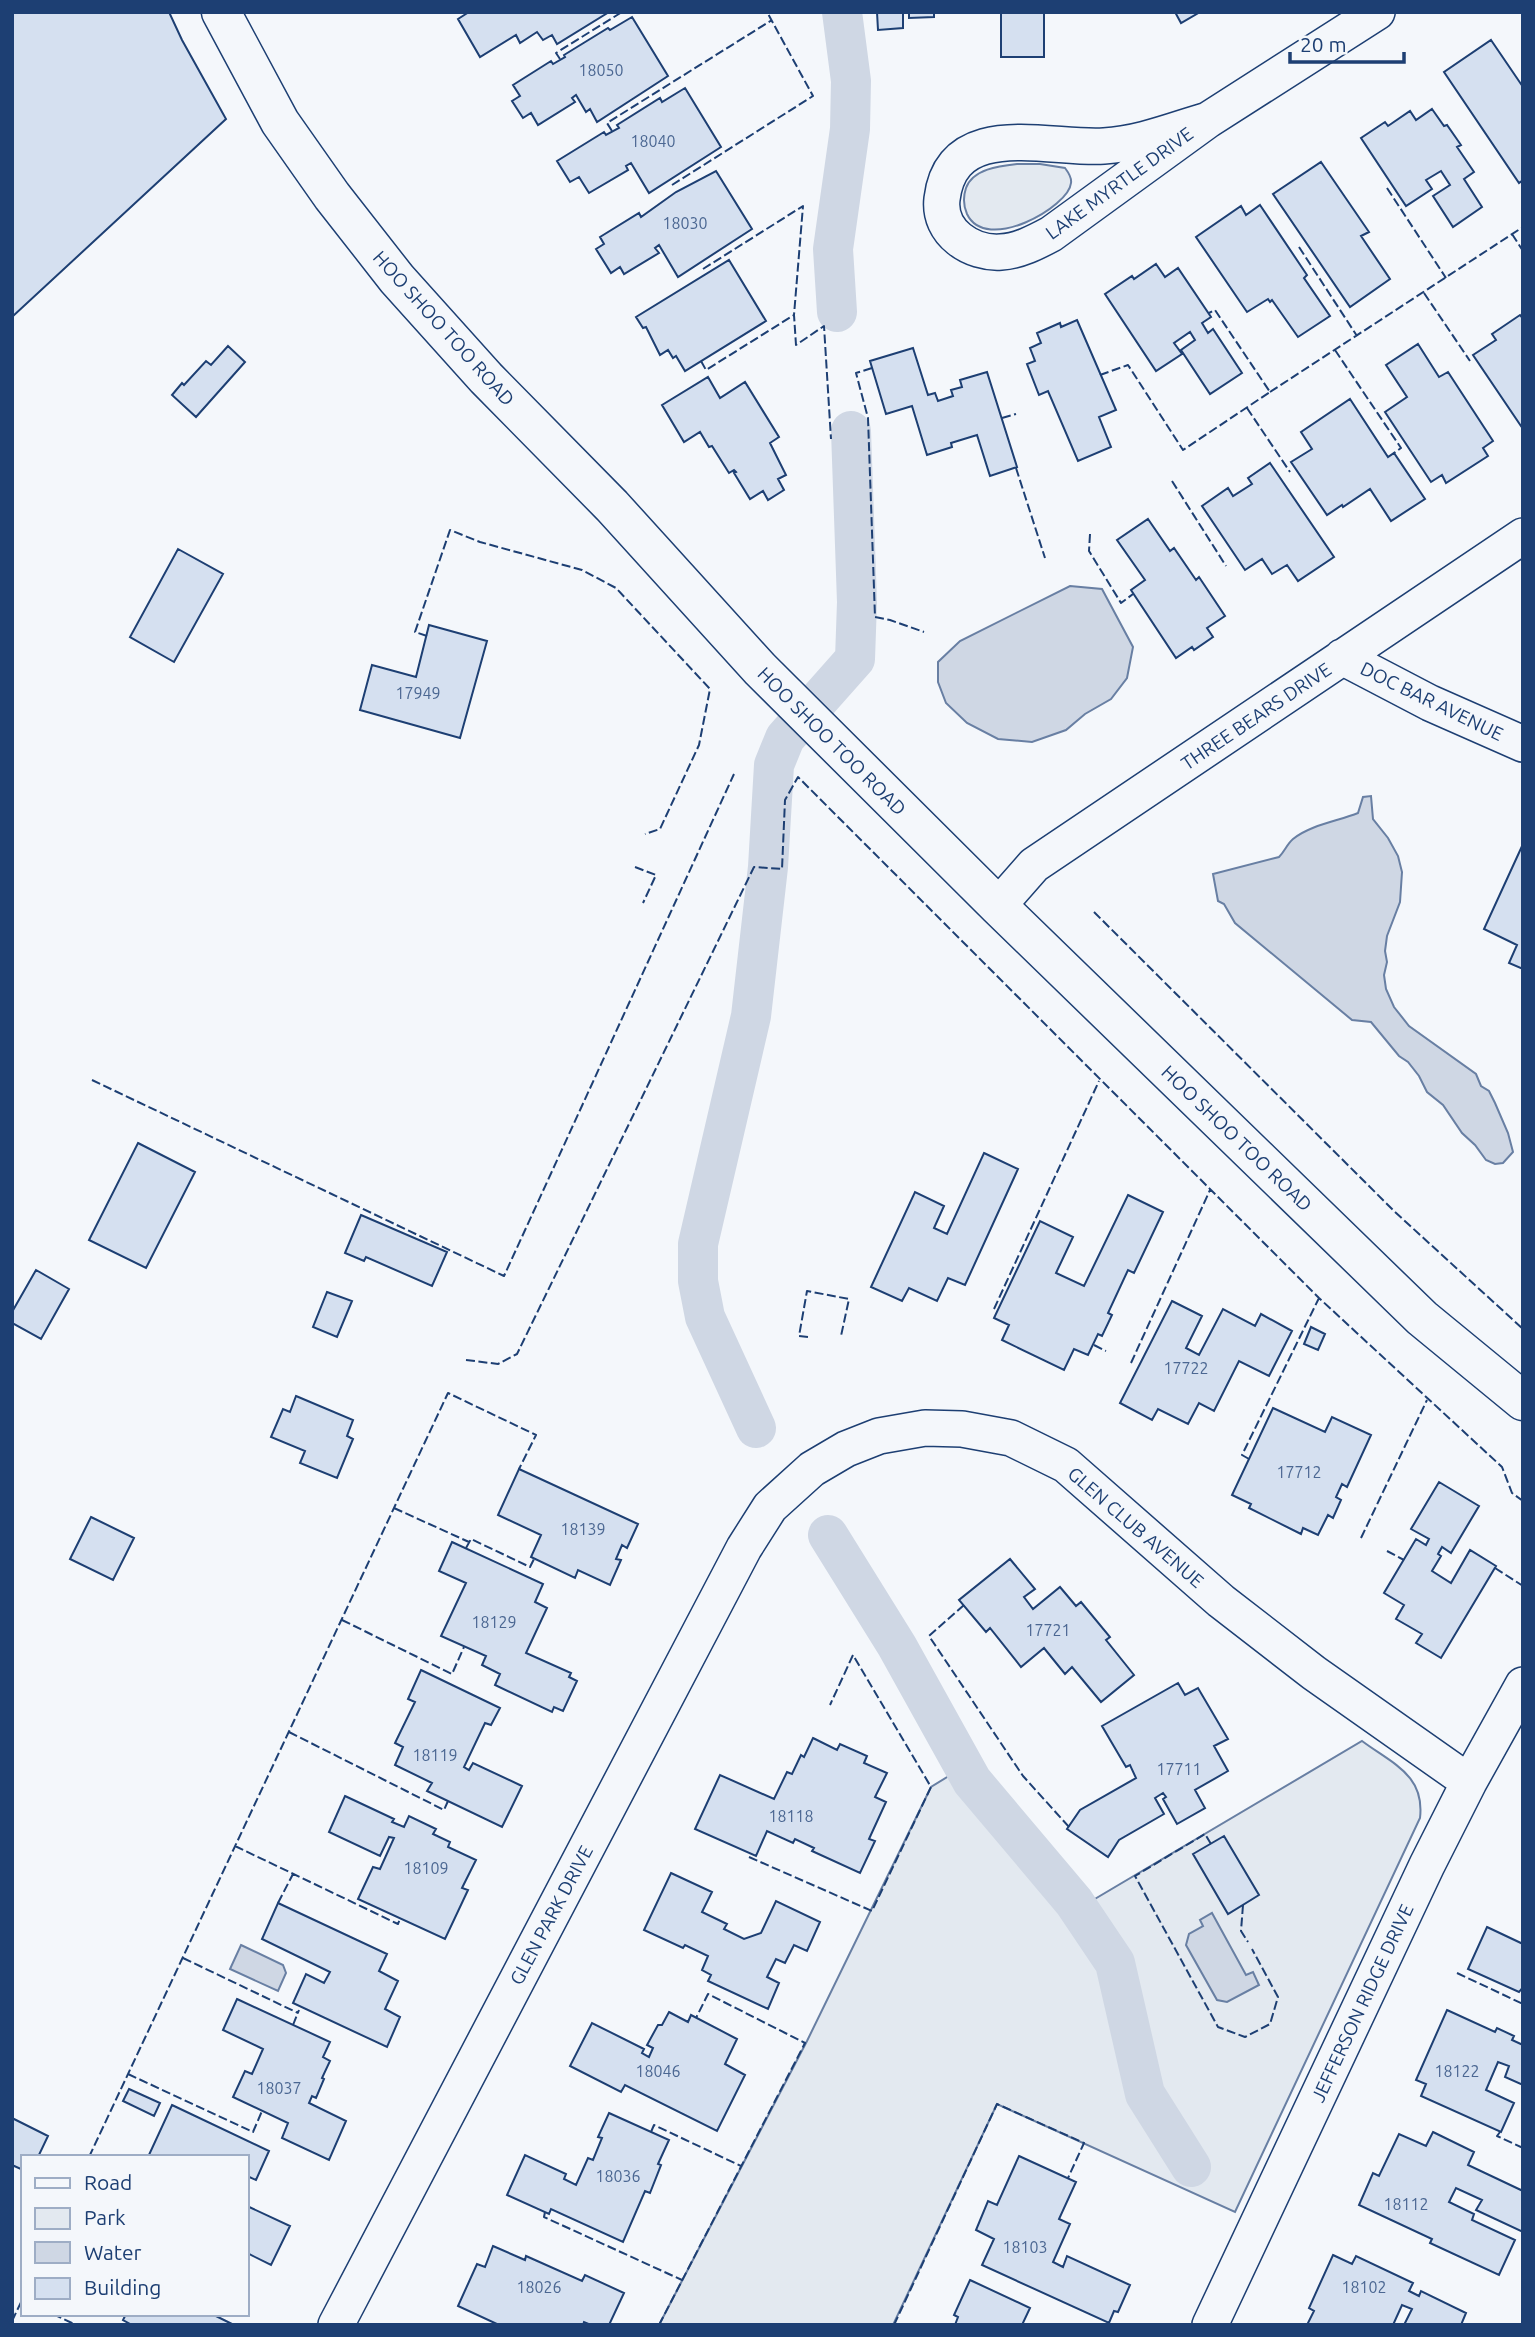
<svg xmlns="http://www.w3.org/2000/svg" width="1535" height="2337" font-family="Ubuntu,sans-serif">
<rect width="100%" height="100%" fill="#f4f7fb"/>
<path fill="#e3e9f0" stroke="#687fa3" stroke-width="2" d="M1017 164H1040L1065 168C1068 172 1072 177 1071 183 1069 207 986 254 967 214 963 205 963 197 966 188 973 169 999 166 1017 164Z
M1362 1741C1393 1764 1425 1775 1420 1818L1235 2212 997 2104 893 2325H659L807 2041 931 1787 952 1774 1066 1916Z"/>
<path fill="#cfd7e4" stroke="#687fa3" stroke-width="2" d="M1070 586 1102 589 1133 647 1127 678 1111 699 1085 714 1066 730 1032 742 998 739 967 723 946 703 938 682V662L960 641Z
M1371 796 1373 819 1388 838 1398 856 1402 872 1400 902 1387 936 1385 951 1387 962 1384 975 1386 989 1394 1007 1409 1026 1476 1074 1481 1086 1489 1091 1495 1103 1508 1133 1513 1152 1503 1163 1495 1164 1486 1160 1475 1145 1462 1133 1443 1105 1427 1092 1419 1076 1408 1062 1399 1056 1371 1022 1352 1020 1235 923 1224 904 1218 901 1213 874 1279 857C1285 851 1287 844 1293 839 1310 825 1338 821 1358 813L1363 797Z
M1212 1913 1246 1975 1253 1972 1259 1985 1227 2002 1217 2000 1186 1945 1189 1934 1203 1926 1200 1920Z
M241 1945 283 1965 286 1973 278 1991 230 1969Z"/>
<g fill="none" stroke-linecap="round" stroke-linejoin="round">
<path stroke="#cfd7e4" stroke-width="40" d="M837 312 833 249 850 129 851 81 842 12
M756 1428 705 1317 698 1281V1244L751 1016 768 867 774 765 785 738 855 659 857 602 851 431
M828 1535 897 1646 972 1781 1074 1902 1115 1963 1145 2094 1191 2167"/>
</g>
<path fill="#d5e0f0" stroke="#1d3f73" stroke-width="2" d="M12 12H169L182 40 226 119 12 317Z
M469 12H609L557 44 552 35 543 40 537 32 520 43 516 35 480 57 458 19Z
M877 12H903V28L878 30Z
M909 12H934V17L909 18Z
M1001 12H1044V57H1001Z
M1175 12H1200L1181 23Z
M632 17 668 76 597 122 590 109 586 112 576 95 572 98 575 102 538 125 531 113 523 118 512 101 520 96 513 85 551 61 553 64 565 57 564 55 608 28 610 30Z
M1491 40 1523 87V180L1519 183 1444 72Z
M685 88 721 147 649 193 631 163 626 166 628 170 589 193 579 177 570 182 557 161 604 132 606 135 619 128 617 125 660 98 662 102Z
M1432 109 1444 126 1447 125 1461 145 1457 147 1474 172 1464 179 1482 207 1453 227 1433 196 1450 185 1441 171 1426 180 1432 189 1406 206 1361 138 1385 122 1388 126 1410 111 1416 120Z
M1321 162 1369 232 1361 236 1390 279 1350 307 1273 194Z
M716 171 752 229 678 277 659 245 655 248 659 253 624 274 620 267 611 273 596 249 604 244 600 237 639 213 641 217 676 192Z
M1260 205 1307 275 1304 278 1330 316 1298 337 1272 300 1270 302 1268 299 1247 312 1196 237 1241 206 1246 215Z
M729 260 766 321 685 371 676 356 673 358 668 350 660 355 646 327 643 328 636 317Z
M1156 264 1165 277 1178 268 1211 317 1202 323 1208 333 1213 329 1242 373 1210 394 1181 350 1195 340 1190 332 1174 343 1182 354 1156 371 1105 294 1132 276 1134 279Z
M1520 315 1523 319V429L1473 355 1496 340 1492 334Z
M1077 320 1116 410 1099 417 1111 447 1078 461 1048 391 1039 395 1027 364 1035 361 1030 348 1041 343 1037 333 1060 323 1061 327Z
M1418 344 1439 377 1448 372 1493 441 1483 448 1488 456 1446 483 1442 475 1431 482 1385 412 1407 397 1386 365Z
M228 346 245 362 196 417 172 395 182 383 184 385 206 361 211 365Z
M913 348 928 395 935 393 938 401 953 396 951 390 962 387 960 380 987 372 1017 467 990 476 977 435 951 443 952 447 927 455 912 406 886 414 870 361Z
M708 377 720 398 745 382 779 437 770 443 786 475 778 479 784 490 768 500 763 491 750 499 734 473 736 472 734 470 729 473 712 446 709 447 700 432 684 442 662 405Z
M1350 399 1388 457 1394 453 1425 499 1391 521 1370 489 1343 507 1342 505 1327 515 1291 462 1312 449 1301 432Z
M1270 463 1334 557 1298 581 1287 565 1272 574 1262 559 1245 570 1202 506 1228 488 1233 496 1252 484 1248 478Z
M1148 519 1170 551 1174 548 1196 580 1199 577 1225 616 1207 628 1213 637 1194 650 1192 647 1176 658 1131 590 1145 580 1117 540Z
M178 549 223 574 174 662 130 637Z
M429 625 487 641 460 738 360 710 372 665 416 677Z
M1523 844V969L1509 963 1517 945 1484 929Z
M138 1143 195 1172 146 1268 89 1240Z
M984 1153 1018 1169 965 1285 948 1278 937 1301 909 1288 902 1301 871 1287 915 1192 944 1206 934 1228 947 1234Z
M1128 1195 1163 1212 1134 1273 1128 1270 1108 1313 1112 1315 1102 1336 1098 1334 1088 1355 1074 1349 1064 1370 1002 1340 1009 1325 994 1318 1040 1221 1073 1237 1056 1273 1084 1286Z
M361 1215 447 1252 432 1286 366 1257 364 1261 345 1253Z
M36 1270 69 1289 41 1339 12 1323V1312Z
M327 1292 352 1301 337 1337 313 1327Z
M1172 1301 1202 1316 1186 1348 1199 1355 1223 1309 1255 1326 1261 1314 1292 1331 1269 1376 1239 1361 1214 1411 1199 1403 1188 1424 1158 1409 1152 1420 1120 1403Z
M1311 1327 1325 1334 1318 1350 1304 1344Z
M296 1396 353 1420 347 1436 353 1439 337 1478 300 1463 305 1451 271 1437 283 1409 290 1412Z
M1273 1408 1325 1432 1332 1417 1371 1435 1347 1487 1342 1484 1336 1497 1341 1500 1333 1518 1328 1515 1318 1535 1303 1528 1301 1534 1249 1508 1251 1504 1232 1495Z
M519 1469 638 1524 627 1548 622 1545 616 1559 621 1560 610 1585 578 1570 575 1578 531 1557 541 1535 498 1515Z
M1439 1482 1479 1506 1451 1553 1442 1547 1438 1554 1441 1556 1432 1571 1451 1583 1470 1550 1496 1566 1441 1658 1416 1643 1422 1634 1396 1619 1404 1605 1384 1593 1416 1539 1426 1545 1429 1539 1411 1529Z
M91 1517 134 1538 113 1580 70 1559Z
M452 1542 543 1584 535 1602 547 1608 526 1653 571 1673 569 1677 577 1681 563 1711 554 1707 552 1712 495 1685 500 1674 482 1665 486 1656 441 1636 466 1583 439 1571Z
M1010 1559 1035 1589 1024 1597 1033 1609 1060 1587 1076 1606 1081 1602 1110 1637 1106 1640 1134 1675 1101 1702 1072 1667 1065 1674 1044 1648 1021 1667 990 1628 986 1632 959 1600Z
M421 1670 500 1708 491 1725 485 1723 464 1767 469 1770 473 1763 522 1786 502 1827 427 1791 432 1783 395 1765 403 1747 395 1743 415 1702 408 1699Z
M1178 1683 1185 1695 1198 1688 1228 1739 1214 1746 1228 1771 1195 1790 1205 1808 1177 1824 1163 1799 1166 1797 1163 1793 1155 1798 1164 1814 1119 1840 1108 1857 1067 1829 1080 1810 1136 1778 1130 1765 1126 1767 1102 1726Z
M813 1738 837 1750 840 1744 867 1756 864 1763 887 1773 875 1797 886 1802 869 1839 875 1841 860 1873 812 1851 814 1848 795 1839 793 1843 767 1831 756 1856 695 1829 720 1775 774 1799 787 1772 792 1774 801 1755 804 1757Z
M345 1796 394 1819 392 1822 404 1827 409 1816 436 1829 433 1834 450 1842 448 1847 476 1860 462 1888 468 1890 445 1939 358 1899 373 1867 380 1869 394 1838 389 1837 380 1856 329 1832Z
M1224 1836 1259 1895 1228 1914 1193 1854Z
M671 1873 712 1892 702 1912 727 1924 724 1929 744 1939 761 1933 776 1901 820 1922 807 1951 794 1945 785 1963 776 1959 767 1977 779 1983 768 2009 708 1981 711 1975 702 1970 708 1956 685 1945 683 1948 644 1930Z
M278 1903 387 1954 379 1971 398 1981 385 2009 400 2017 387 2047 293 2003 306 1974 324 1983 330 1972 262 1939Z
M1487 1927 1523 1944V1987L1519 1992 1468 1969Z
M237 1999 330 2042 323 2057 330 2061 322 2078 324 2079 316 2098 312 2096 309 2103 346 2121 329 2160 282 2138 288 2123 233 2097 245 2071 252 2074 263 2049 223 2030Z
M1447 2010 1495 2032 1497 2028 1514 2036 1512 2040 1523 2045V2085L1505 2077 1509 2066 1498 2062 1486 2090 1514 2103 1501 2132 1421 2096 1426 2084 1416 2080Z
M669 2012 688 2022 691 2015 737 2039 725 2064 745 2075 717 2131 625 2085 621 2092 570 2066 592 2023 644 2049 642 2053 649 2057 653 2048 647 2045 658 2025H662Z
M129 2089 160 2103 154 2116 123 2101Z
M172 2105 269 2151 256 2180 247 2176V2157H148Z
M609 2113 669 2140 658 2164 661 2165 650 2193 645 2191 623 2242 551 2209 549 2214 507 2195 525 2155 566 2174 564 2179 576 2185 588 2158 593 2160 602 2138 598 2137Z
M12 2118 48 2136 38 2157H23V2170L12 2165Z
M1433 2132 1474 2152 1468 2165 1523 2191V2232L1476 2210 1482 2200 1456 2188 1449 2202 1474 2214 1472 2220 1515 2240 1499 2275 1430 2243 1432 2239 1359 2205 1373 2173 1379 2176 1399 2134 1426 2146Z
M1019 2156 1076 2182 1059 2219 1070 2224 1053 2262 1063 2267 1067 2256 1130 2285 1118 2312 1114 2311 1109 2323 982 2265 994 2239 976 2230 988 2201 997 2205Z
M247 2206 290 2226 271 2265 247 2253Z
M493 2246 525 2260 526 2256 582 2281 585 2275 624 2293 609 2325H591L584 2322 583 2325H499L458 2306 477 2264 485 2267Z
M1333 2255 1352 2264 1356 2256 1413 2283 1409 2291 1419 2296 1421 2291 1466 2313 1461 2325H1404L1412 2309 1402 2305 1393 2325H1307L1314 2311 1309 2308Z
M970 2280 1030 2308 1022 2325H955L958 2317 954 2315Z
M126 2314H212L234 2325H132L123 2320Z"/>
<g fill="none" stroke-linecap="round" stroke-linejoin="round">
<defs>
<path id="street" d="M1208 120C1174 130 1140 144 1104 146 1051 150 952 116 942 199 938 233 972 254 1001 252 1019 251 1036 242 1051 234L1208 120 1377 12
M1342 657 1430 703 1523 744
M998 906 1034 865 1523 536
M336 2325 744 1548 770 1507 812 1469 846 1449 879 1436 925 1428 962 1429 1011 1438 1066 1465 1221 1601 1314 1673 1469 1782
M1210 2325 1427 1865 1469 1782 1523 1685"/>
<path id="secondary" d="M221 12 280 122 332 196 397 279 486 378 612 506 760 669 998 906 1422 1318 1523 1401"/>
</defs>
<use href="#street" stroke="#1d3f73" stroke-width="38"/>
<use href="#secondary" stroke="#1d3f73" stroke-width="41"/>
<use href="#street" stroke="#f4f7fb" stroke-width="35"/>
<use href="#secondary" stroke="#f4f7fb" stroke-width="38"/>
<path stroke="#1d3f73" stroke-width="2" stroke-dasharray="9 3.5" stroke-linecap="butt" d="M560 59 556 53 622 12
M612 131 607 123 772 20
M672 185 813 96 767 12
M1387 188 1446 278
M1512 234 1523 251
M1299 247 1357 336
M703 269 803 206 794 315 796 345 824 326 831 439
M1424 293 1470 361
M1335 350 1401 448 1394 453
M701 361 706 370 794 315
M872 368 856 373 868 418 875 617 890 620 924 632
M1100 375 1128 365 1183 450 1270 392 1215 310 1209 313
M1270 392 1523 227
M1247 408 1290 472
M1002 418 1016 414
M1016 468 1045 558
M1172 481 1226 566
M1090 534 1089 551 1121 603 1133 594
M427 636 415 632 450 530 480 542 582 570 616 588 710 689 699 745 660 829 645 834
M635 867 656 875 643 903
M1094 912 1395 1212 1523 1329
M92 1080 504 1276 734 774
M994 1309 1099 1081
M808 1337 799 1336 807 1291 849 1299 841 1336
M1094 1345 1106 1351
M466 1360 498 1364 517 1354 754 867 782 869 785 800 798 777 1319 1298 1502 1467 1512 1493 1523 1501
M1131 1363 1210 1190
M1249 1459 1242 1455 1319 1298
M394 1508 469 1542
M1361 1538 1427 1400
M466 1548 471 1539 530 1567 534 1559
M1387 1551 1404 1560
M1495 1568 1523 1586
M964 1605 929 1636 1023 1776 1069 1827
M342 1620 452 1674 464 1647
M289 1732 444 1810 448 1801
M1211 1844 1205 1834 1135 1876 1218 2027 1245 2037 1270 2024 1278 1997 1252 1949
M235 1846 398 1924 400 1919
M749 1857 872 1911 931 1787 853 1655 830 1705
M278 1903 293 1874
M1243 1905 1241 1931 1248 1942
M183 1958 298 2013
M1457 1973 1523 2004
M293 2025 299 2010
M128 2074 253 2132 262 2111
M651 2132 654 2125 741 2166
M1500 2132 1497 2136 1523 2148
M89 2157 448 1393 536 1435 519 1469
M545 2212 544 2217 682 2280
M53 2314 76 2325
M12 2321 23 2298
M84 2325H85
M659 2325 805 2043 708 1994 696 2018
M894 2325 997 2104 1084 2143 1068 2178"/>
</g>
<g text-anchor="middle" stroke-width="5" stroke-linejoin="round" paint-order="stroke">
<g font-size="16" fill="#4b6792">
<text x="601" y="76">18050</text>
<text x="653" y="147">18040</text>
<text x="685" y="229">18030</text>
<text x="418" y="699">17949</text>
<text x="1186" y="1374">17722</text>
<text x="1299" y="1478">17712</text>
<text x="583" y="1535">18139</text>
<text x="494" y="1628">18129</text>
<text x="1048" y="1636">17721</text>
<text x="435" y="1761">18119</text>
<text x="1179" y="1775">17711</text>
<text x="791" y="1822">18118</text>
<text x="426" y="1874">18109</text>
<text x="658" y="2077">18046</text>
<text x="1457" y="2077">18122</text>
<text x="279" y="2094">18037</text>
<text x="618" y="2182">18036</text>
<text x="1406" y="2210">18112</text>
<text x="1025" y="2253">18103</text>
<text x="539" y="2293">18026</text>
<text x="1364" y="2293">18102</text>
</g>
<g font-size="19" fill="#1d3f73" stroke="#f4f7fb">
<text transform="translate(1119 183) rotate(-36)" y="7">LAKE MYRTLE DRIVE</text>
<text transform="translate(444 328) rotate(48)" y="7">HOO SHOO TOO ROAD</text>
<text transform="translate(1432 701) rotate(26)" y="7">DOC BAR AVENUE</text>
<text transform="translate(1256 716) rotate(-34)" y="7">THREE BEARS DRIVE</text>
<text transform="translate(832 741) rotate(45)" y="7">HOO SHOO TOO ROAD</text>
<text transform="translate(1237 1138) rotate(44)" y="7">HOO SHOO TOO ROAD</text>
<text transform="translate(1136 1527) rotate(41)" y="7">GLEN CLUB AVENUE</text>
<text transform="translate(551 1915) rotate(-62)" y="7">GLEN PARK DRIVE</text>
<text transform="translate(1362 2003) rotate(-65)" y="7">JEFFERSON RIDGE DRIVE</text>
</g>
</g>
<rect width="1535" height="2337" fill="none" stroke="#1d3f73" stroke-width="28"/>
<rect x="21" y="2155" width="228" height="161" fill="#f4f7fb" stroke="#9eadc5" stroke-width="2"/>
<rect x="35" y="2178" width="35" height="10" fill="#f4f7fb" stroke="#9eadc5" stroke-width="2"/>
<text x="84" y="2190" font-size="21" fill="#1d3f73">Road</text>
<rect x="35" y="2208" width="35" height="21" fill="#e3e9f0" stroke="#9eadc5" stroke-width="2"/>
<text x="84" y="2225" font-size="21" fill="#1d3f73">Park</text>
<rect x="35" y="2242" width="35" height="21" fill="#cfd7e4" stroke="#9eadc5" stroke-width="2"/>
<text x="84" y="2260" font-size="21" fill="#1d3f73">Water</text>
<rect x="35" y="2278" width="35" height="21" fill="#d5e0f0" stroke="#9eadc5" stroke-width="2"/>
<text x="84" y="2295" font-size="21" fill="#1d3f73">Building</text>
<path d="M1290 52v10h114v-10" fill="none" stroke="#1d3f73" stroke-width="3.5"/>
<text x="1300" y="52" font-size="21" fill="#1d3f73" stroke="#f4f7fb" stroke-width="5" paint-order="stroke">20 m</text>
</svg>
